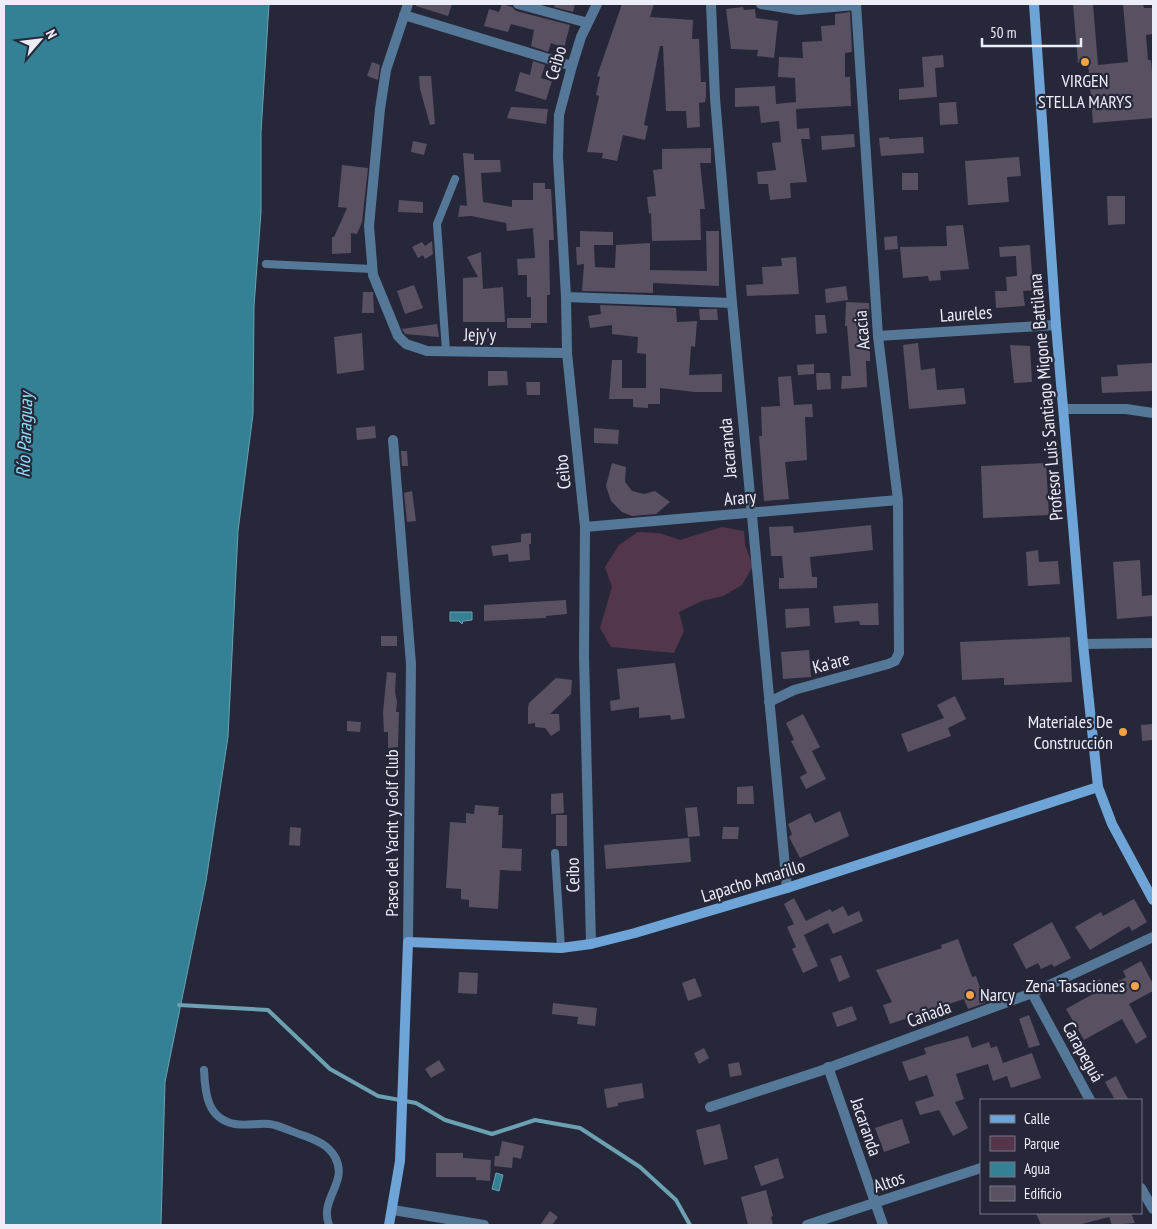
<svg xmlns="http://www.w3.org/2000/svg" width="1157" height="1229" font-family="'PT Sans Narrow',sans-serif">
<rect width="100%" height="100%" fill="#262839"/>
<path fill="#54364c" d="M722 527 744 531 745 545 753 566 742 585 723 596 702 601 679 612 684 631 674 653 611 647 600 628 612 587 605 567 619 545 638 532 659 533 680 540Z"/>
<path fill="#348094" stroke="#6ba1b2" d="M4 4H269L261 132V212L254 306 253 414 238 531 228 737 206 881 165 1082 161 1225H4Z
M450 612H472V620L463 621 462 624 459 621H450Z
M496 1173 503 1175 499 1191 492 1189Z"/>
<g fill="none" stroke-linecap="round" stroke-linejoin="round">
<path stroke="#6ba1b2" stroke-width="4" d="M179 1005 268 1010 330 1069 378 1096 416 1103 445 1120 492 1134 535 1120 580 1128 640 1167 676 1200 690 1225"/>
</g>
<path fill="#595062" d="M416 4H452L448 16 416 6Z
M502 4 512 7 516 11 570 25 564 48 551 43 548 52 531 46 534 30 511 24 508 32 484 26 489 9 499 12Z
M555 4H575L573 12 554 7Z
M622 4H654L650 17 693 20 692 39H699L701 82H706V96L705 102 699 103 700 127 687 128 686 111H666L663 46H660L644 125 648 126 645 140 623 135 617 161 602 158 603 153 587 152 599 96 596 95 600 77 597 76Z
M1073 4H1093L1098 65 1128 62 1123 4H1143L1144 8H1153V34L1146 35 1148 60H1151L1153 82V118L1093 123 1088 62 1078 63Z
M743 7 744 10 755 9 756 18 778 21 774 58 757 56 758 50 731 49 726 9Z
M850 12 852 52 845 53V77H850L851 106 796 109 797 129 809 128 810 139H801L807 182 790 183 791 198 770 200 768 184H758L757 172 776 170 772 143 781 142 779 121 761 123 759 106 735 107V88L775 86 776 104 796 102 795 78 778 77 779 57 803 58 802 42 822 41 821 26 835 25V14Z
M943 55 944 67 935 68 937 97 899 100V89L924 87 922 57Z
M533 61 545 65 541 78 552 81 546 100 515 91 520 72 530 75Z
M372 62 380 65 378 80 367 76Z
M419 76H431L435 124 430 125 420 89Z
M956 102 958 124 940 125 939 103Z
M511 107 548 109 546 124 507 118Z
M854 134 855 147 822 150 821 136Z
M889 137V139L923 137 924 153 881 156 879 138Z
M413 141 427 144 424 155 411 152Z
M711 148V163H700L705 209H700L701 240 652 241 651 213 649 214 647 197 656 196 653 170 662 169V149Z
M463 153 474 154V160H500L501 172 481 173 483 202 512 207V200H533V183H545V189H551L554 240H549L550 295H547V323H531V328H507V318H531V297H527V275H518L517 259 535 258 533 228 507 231 506 223 471 216 458 217 460 205 467 206Z
M1019 157 1021 176 1007 177 1009 202 968 205 965 161Z
M342 165 368 168 362 222 357 234 351 233V253L332 254V237H334L347 208 338 207Z
M902 173H918V190H902Z
M1107 196H1125V224L1108 225Z
M399 200 423 202V213L398 212Z
M963 225 969 269 940 271 941 280 929 281 928 276 903 278 900 247 947 246 946 226Z
M580 231 613 232V245H594L595 267 615 268 616 245 650 243V270L707 271 706 231H719V286L653 283V293L582 291 584 264 577 265 576 247H580Z
M897 236 898 249 885 250 884 237Z
M432 241 433 254 425 259 423 255 418 258 412 247 422 242 425 246Z
M1030 245 1032 274H1038L1039 290 1023 291 1025 306 996 308 995 291H1007L1006 277 1017 276 1016 256 1000 257 999 247Z
M481 252 483 289 503 287 505 322H463V278L478 277 467 257Z
M796 257 799 294 747 296 746 285 763 284 762 267 782 266 781 258Z
M414 285 423 308 405 314 397 291Z
M846 286 848 300 826 303 825 289Z
M363 292H373L374 313H362Z
M846 302 869 303 870 361H866L867 387 841 389 842 376H851L847 326H845Z
M600 305 676 308 677 322 697 321 695 347 691 346 689 375 722 374V392H695L660 388V404H648V408L633 407V399H609L612 360H622V388H646V354L637 353 638 337 612 334V325L590 328 588 316 601 314Z
M699 309H717L718 320H700Z
M815 315H825L827 333 816 334Z
M437 324 439 337 405 334 402 329Z
M362 333 364 370 337 374 334 337Z
M918 343 921 370 935 368 937 390 964 388 966 404 909 409 903 345Z
M1010 345 1030 346 1032 382 1014 383Z
M1153 363V391L1102 393 1101 377 1118 376 1117 365Z
M814 364V374L798 375 797 365Z
M488 371H507L508 385 488 386Z
M816 373H830L831 389 817 390Z
M791 376 794 405 812 404 813 417H805L807 460 785 462 789 499 764 501 759 436H762L761 407 780 406 778 377Z
M526 382H540V395H527Z
M375 426 376 438 357 440 356 428Z
M594 428 619 430 618 444 594 443Z
M401 451H407L408 466H402Z
M612 463 626 467 625 482 632 491 644 494 655 491 670 502 656 514 632 516 622 512 611 501 606 486Z
M1046 463 1049 515 983 518 981 466Z
M412 491 416 521 407 522 404 493Z
M871 525 873 550 810 557 812 577H817V588L779 589V578H784L782 556H771L769 527 793 526 794 533Z
M531 533V544H529L530 560 509 562 508 554 493 556 491 546 521 542V534Z
M1038 550 1039 562 1058 561 1060 584 1028 586 1026 552Z
M1140 560 1142 596 1153 595V616L1117 619 1113 562Z
M566 600 567 614 546 616V618L484 621V605Z
M878 603 879 625H860L859 621 835 623 833 606Z
M809 608 810 626 786 628 785 609Z
M381 636H397V646H381Z
M1070 637 1072 682 1004 685V678L962 680 960 642Z
M809 650 811 677 783 679 781 652Z
M675 663 685 718 671 720 670 715 639 718V707L611 711 610 701 620 699 617 669Z
M387 672 396 673 395 692 397 701 396 712H399L398 747 388 748V732H384L383 712Z
M556 678 572 680 571 694 550 714H559L560 730 551 736 545 728 535 727V723L528 724V708L529 703Z
M955 696 966 719 948 728 951 736 908 752 901 734 944 718 937 705Z
M803 714 820 747 812 751 826 779 806 789 800 777 807 773 791 741 794 740 786 723Z
M347 721 361 722 360 732 347 731Z
M1153 724V740L1142 741 1141 725Z
M753 786 754 804H737V787Z
M563 793 564 813 551 814V794Z
M475 805 499 807 498 815H503L502 848 522 849 521 871 500 870 498 909 469 907V900L461 899V889L446 888 450 822 466 823V813L474 814Z
M697 807 700 836 688 837 685 808Z
M840 811 849 836 800 858 789 837 792 834 788 824 810 813 815 823Z
M556 815H567V846H556Z
M290 827 301 828 300 846 289 845Z
M723 827H739L738 839H722Z
M689 838 691 862 606 869 604 845Z
M794 898 806 921 830 909 832 912 843 906 848 916 859 911 863 921 833 934 828 923 804 935 818 966 803 973 792 949 796 947 787 927 794 924 784 904Z
M1134 899 1147 922 1132 931 1129 926 1090 950 1075 927 1101 912 1103 916Z
M1052 922 1071 958 1054 967 1052 964 1041 969 1038 963 1026 969 1013 944Z
M958 939 972 977 976 976 985 1003 968 1009 964 999 890 1024 883 1005 892 1002 876 970 942 948 941 945Z
M841 955 850 977 839 982 830 959Z
M1141 961 1153 984V991L1129 1004 1147 1037 1136 1044 1122 1019 1084 1040 1066 1009 1093 994 1088 985 1100 979 1106 988 1126 977 1123 971Z
M459 972 478 973 477 994 458 993Z
M695 978 702 996 688 1001 682 983Z
M553 1003 597 1008 595 1026 577 1024 578 1017 552 1014Z
M852 1006 857 1020 837 1027 832 1013Z
M1029 1015 1040 1045 1029 1048 1019 1019Z
M968 1036 972 1048 989 1042 991 1048 997 1046 1003 1063 1032 1053 1041 1078 1011 1088 1007 1076 993 1081 988 1064 956 1074 964 1099 955 1102 968 1128 953 1136 939 1110 920 1115 915 1102 934 1096 927 1075 909 1081 902 1062 926 1054 924 1048Z
M704 1048 709 1058 699 1064 694 1053Z
M439 1060 445 1070 431 1078 425 1069Z
M739 1062 742 1075 730 1077 728 1064Z
M1116 1076 1124 1092 1129 1100H1115L1105 1082Z
M642 1083 644 1098 618 1103V1106L607 1108 604 1089Z
M902 1119 910 1143 884 1152 875 1128Z
M720 1124 728 1159 704 1165 696 1130Z
M502 1141 524 1146 521 1159 513 1157 512 1168 494 1166 495 1156H499Z
M436 1153H463V1158L491 1160 490 1181 476 1180V1177H436Z
M778 1158 784 1178 761 1186 754 1166Z
M766 1190 773 1216 771 1217 773 1225H748L741 1197Z
M550 1211 558 1217 552 1225H540Z
M1036 1213H1131L1135 1223 1112 1225 1109 1217 1078 1225H1041Z"/>
<g fill="none" stroke-linecap="round" stroke-linejoin="round">
<path stroke="#567898" stroke-width="8" d="M266 264 372 269
M446 351 437 224 455 179
M555 853 561 948
M204 1070C205 1093 207 1119 235 1124 246 1126 258 1123 269 1124 280 1125 294 1133 305 1136 318 1141 328 1145 335 1157 349 1183 319 1198 329 1225"/>
<path stroke="#567898" stroke-width="10" d="M408 4 386 70 380 109 369 226 373 275 398 336 406 344 427 351 567 353
M518 4 588 23
M711 4 715 98 732 303 787 888
M761 4 798 10 856 5
M404 15 572 66
M566 297 732 303
M878 336 1056 325
M1064 409H1126L1153 413
M393 440 411 664 408 942
M585 527 898 500
M1083 644 1153 643
M769 702 794 690 888 664 895 661 899 653 898 500 878 336 856 4
M591 944 584 656 585 527 567 353 566 297 558 157 559 115 572 66 581 37 597 4
M1032 993 1090 1100
M828 1067 883 1225
M710 1107 820 1071 1032 993 1153 937
M1141 1188 1153 1209
M393 1210 484 1225
M807 1225 981 1168"/>
<path stroke="#6ea4d7" stroke-width="10" d="M1034 4 1056 325 1083 644 1098 787 1112 824 1153 900
M389 1225 400 1161 408 942 561 948 591 944 635 933 787 888 1098 787"/>
</g>
<g fill="#f4a344" stroke="#262839" stroke-width="2">
<circle cx="1085" cy="62" r="5"/>
<circle cx="1123" cy="732" r="5"/>
<circle cx="1135" cy="986" r="5"/>
<circle cx="970" cy="995" r="5"/>
</g>
<g text-anchor="middle" stroke-width="4.5" stroke-linejoin="round" paint-order="stroke">
<g font-size="18" fill="#ebedf8" stroke="#262839">
<text transform="translate(556 63) rotate(-74)" y="6">Ceibo</text>
<text transform="translate(966 314) rotate(-4)" y="6">Laureles</text>
<text transform="translate(862 330) rotate(-95)" y="6">Acacia</text>
<text transform="translate(480 335) rotate(1)" y="6">Jejy'y</text>
<text transform="translate(1046 397) rotate(-95)" y="6">Profesor Luis Santiago Migone Battilana</text>
<text transform="translate(728 448) rotate(-95)" y="6">Jacaranda</text>
<text transform="translate(563 472) rotate(-96)" y="6">Ceibo</text>
<text transform="translate(740 498) rotate(-5)" y="6">Arary</text>
<text transform="translate(831 663) rotate(-15)" y="6">Ka'are</text>
<text transform="translate(392 833) rotate(-90)" y="6">Paseo del Yacht y Golf Club</text>
<text transform="translate(573 875) rotate(-91)" y="6">Ceibo</text>
<text transform="translate(753 881) rotate(-17)" y="6">Lapacho Amarillo</text>
<text transform="translate(929 1014) rotate(-20)" y="6">Cañada</text>
<text transform="translate(1083 1052) rotate(61)" y="6">Carapeguá</text>
<text transform="translate(866 1127) rotate(71)" y="6">Jacaranda</text>
<text transform="translate(889 1182) rotate(-19)" y="6">Altos</text>
</g>
<g font-size="18" fill="#ebedf8" stroke="#262839" text-anchor="end">
<text x="1085" y="87" text-anchor="middle">VIRGEN<tspan x="1085" dy="21">STELLA MARYS</tspan></text>
<text x="1113" y="728">Materiales De<tspan x="1113" dy="21">Construcción</tspan></text>
<text x="1125" y="992">Zena Tasaciones</text>
<text x="980" y="1001" text-anchor="start">Narcy</text>
</g>
<g font-size="19" font-style="italic" fill="#8bdff7" stroke="#262839">
<text transform="translate(24 435) rotate(-88)" y="7">Río Paraguay</text>
</g>
</g>
<rect width="1157" height="1229" fill="none" stroke="#ebedf8" stroke-width="10"/>
<rect x="980" y="1099" width="162" height="115" fill="#262839" stroke="#757785"/>
<rect x="990" y="1115" width="25" height="8" fill="#6ea4d7" stroke="#757785"/>
<text x="1024" y="1124" font-size="15" fill="#ebedf8">Calle</text>
<rect x="990" y="1136" width="25" height="15" fill="#54364c" stroke="#757785"/>
<text x="1024" y="1149" font-size="15" fill="#ebedf8">Parque</text>
<rect x="990" y="1162" width="25" height="15" fill="#348094" stroke="#757785"/>
<text x="1024" y="1174" font-size="15" fill="#ebedf8">Agua</text>
<rect x="990" y="1186" width="25" height="15" fill="#595062" stroke="#757785"/>
<text x="1024" y="1199" font-size="15" fill="#ebedf8">Edificio</text>
<g transform="translate(40 40) rotate(62)" stroke="#262839" stroke-width="4" paint-order="stroke">
<path d="M0-4L9 19L0 12L-9 19Z" fill="#ebedf8"/>
<text y="-8" font-size="14" font-weight="bold" text-anchor="middle" fill="#ebedf8">N</text>
</g>
<path d="M982 38v8h99v-8" fill="none" stroke="#ebedf8" stroke-width="2.5"/>
<text x="990" y="38" font-size="15" fill="#ebedf8" stroke="#262839" stroke-width="4" paint-order="stroke">50 m</text>
</svg>
